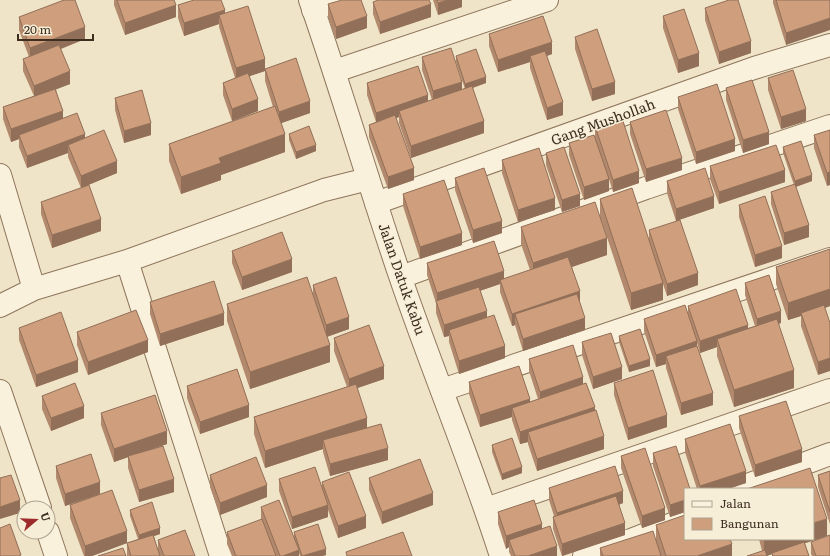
<svg xmlns="http://www.w3.org/2000/svg" width="830" height="556" font-family="Literata,serif">
<rect width="100%" height="100%" fill="#f0e4c8"/>
<g fill="none" stroke-linecap="round" stroke-linejoin="round">
<defs>
<path id="minor" d="M313 10 341 0
M335 71 547 0
M0 175 34 289
M376 203 754 68 830 45
M127 261 221 556
M401 277 646 188 830 126
M0 306 34 289 127 261 324 190 368 179
M442 390 830 259
M0 391 40 508
M737 489 830 454
M486 509 830 390
M48 532 56 556
M584 556 631 540 685 519"/>
<path id="tertiary" d="M310 0C342 92 369 185 400 276 432 370 471 462 501 556"/>
</defs>
<use href="#minor" stroke="#8d765c" stroke-width="24"/>
<use href="#tertiary" stroke="#8d765c" stroke-width="24"/>
<use href="#minor" stroke="#faf1dc" stroke-width="22"/>
<use href="#tertiary" stroke="#faf1dc" stroke-width="22"/>
</g>
<path fill="#b2896c" d="M114 0H174L176 17 125 35 114 5Z
M433 0H462V7L438 15Z
M773 0H830L786 45 773 3Z
M373 2 431 17 380 34 373 14Z
M328 4 367 28 336 39 328 17Z
M178 5 225 13 265 69 310 113 281 123 285 152 221 175V180L181 194 169 161V144L273 107 265 81V71L249 76 258 111 232 121 223 95V83L235 78 219 27V24L184 36 178 18Z
M705 8 751 53 719 64 705 20Z
M663 16 699 66 678 73 663 28Z
M19 17 85 39 61 49 70 84 56 89 63 119 85 138 117 173 81 188 68 157V153L27 168 19 147V139L11 142 3 119V107L34 96 23 71V59L29 57 19 30Z
M489 34 552 54 547 56 563 115 547 120 530 68V62L498 72 489 46Z
M575 37 615 94 592 101 575 49Z
M456 56 486 83 473 88 484 133 411 158 399 123V117L396 118 414 180 388 189 369 137V125L376 122 367 95V83L428 101 432 100 422 70V57L462 90 465 89 456 62Z
M768 78 806 121 781 129 768 90Z
M726 88 769 144 743 153 726 100Z
M678 97 735 151 696 164 678 109Z
M115 98 151 135 124 143 115 110Z
M630 122 682 170 646 182 630 134Z
M595 126 639 183 613 192 609 179V191L584 200 569 155V143L595 139Z
M830 130 827 186 814 148V135Z
M289 134 316 151 296 159 289 140Z
M783 147 812 181 796 187 809 237 784 245 771 204V192L794 185 783 153Z
M546 153 580 206 562 212 546 165Z
M502 160 555 210 518 222 502 173Z
M710 166 785 182 719 204 710 179Z
M455 178 502 233 473 243 455 190Z
M667 181 714 208 676 221 667 193Z
M403 194 462 245 420 259 403 206Z
M600 199 649 240V230L698 285 667 296 663 284V300L631 310 600 216Z
M41 202 101 231 52 248 41 214Z
M739 205 782 258 755 267 739 217Z
M521 227 607 255 572 267 580 303 585 330 523 351 515 325 512 326 500 292V284L480 291 487 317 505 358 459 374 449 342V336L444 337 436 313V303L427 275V263L504 279 530 270 521 244Z
M830 249V306L825 308 818 375 801 326V316L788 320 776 284V267Z
M232 251 292 272 242 290 232 263Z
M745 283 781 323 778 324 794 388 734 407 717 356V347L700 353 697 343V346L713 405 681 415 666 368V364L656 367 644 331V319L688 314V306L748 328 755 326 745 295Z
M313 285 349 329 327 337 330 362 250 389 227 321V304L313 293Z
M150 302 224 325 160 346 150 314Z
M19 328 78 372 36 387 19 340Z
M77 332 148 352 88 375 77 345Z
M619 336 650 366 629 372 619 342Z
M334 338 384 379 357 388 367 428 388 460 330 476 323 452V449L265 468 254 434V417L347 387 334 351Z
M582 342 622 379 593 389 582 355Z
M529 359 583 384 595 410 604 449 537 471 528 444V442L520 444 512 420V417L480 427 469 394V382L530 402 538 399 529 371Z
M614 383 667 427 628 440 614 395Z
M187 386 249 417 200 434 187 398Z
M42 396 84 418 51 431 42 409Z
M101 413 167 444 142 452 174 492 139 502 128 468V457L114 462 101 425Z
M739 416 802 462 755 477 739 428Z
M685 439 746 483 728 489H697L685 452Z
M492 445 522 473 502 480 492 452Z
M653 453 685 489V512L670 517 653 466Z
M621 456 665 520 642 528 621 468Z
M56 466 100 494 65 506 56 478Z
M830 471V524L818 487V475Z
M210 475 267 497 220 515 210 487Z
M369 478 433 505 382 524 369 490Z
M279 479 322 488V482L366 528 338 538 328 510V517L292 529 279 491Z
M549 488 623 503 619 505 625 535 562 556 553 529V517L554 516 549 500Z
M70 505 127 543 138 539 130 516V510L160 534 154 536 158 552V540L195 556H127V543L92 556H84L70 518Z
M261 507 294 538V532L326 555 322 556H300L299 553V556H232L227 544V532L261 520Z
M498 512 542 529 557 556H511L509 552V547L506 549 498 524Z
M656 525 732 556H600V548L656 539Z
M827 536 805 543 809 556H772V554L767 556 762 551 759 539H813Z
M811 542 830 556H812L811 554Z"/>
<path fill="#916f58" d="M448 0H462V7L438 15V3Z
M431 4V17L380 34V22Z
M176 5V17L125 35V23Z
M225 10V22L219 15V24L184 36V23Z
M367 16V28L336 39V27Z
M830 18V30L786 45V33Z
M85 27V39L30 61V48Z
M751 41V53L719 64V52Z
M552 42V54L532 61 530 56V62L498 72V60Z
M699 53V66L678 73V60Z
M265 59V71L236 81V68Z
M70 71V84L34 98V86Z
M486 77V83L465 90V84Z
M462 82V94L433 103V91Z
M615 82V94L592 101V89Z
M428 95V107L399 111V117L376 125V113Z
M258 99V111L232 121V109Z
M310 101V113L279 124V112Z
M563 102V115L547 120V108Z
M806 109V121L781 129V117Z
M63 111V123L19 135V139L11 142V129Z
M484 121V133L411 158V146Z
M151 123V135L124 143V131Z
M769 132V144L743 153V140Z
M85 134V147L68 145V153L27 168V156Z
M285 134V152L221 175V180L181 194V177L219 158Z
M735 139V151L696 164V152Z
M316 145V151L296 159V152Z
M682 158V170L646 182V169Z
M117 161V173L81 188V176Z
M414 168V180L388 189V177Z
M785 170V182L719 204V192Z
M639 171V183L613 192V180Z
M830 172V185L827 186V173Z
M812 175V181L795 187V181Z
M609 179V191L584 200V187Z
M580 194V206L562 212V200Z
M714 196V208L676 221V209Z
M555 198V210L518 222V210Z
M101 219V231L52 248V235Z
M502 221V233L473 243V230Z
M809 225V237L784 245V233Z
M462 233V245L420 259V247Z
M607 238V255L533 280V263Z
M782 246V258L755 267V255Z
M292 259V272L242 290V277Z
M504 271V283L500 280V284L437 305V293Z
M698 273V285L667 296V284Z
M663 283V300L631 310V293Z
M830 289V306L802 316 801 313V316L788 320V303Z
M580 291V303L515 314V325L512 326V314Z
M487 311V323L449 330V336L444 337V325Z
M781 311V323L757 331V319Z
M224 313V325L160 346V334Z
M349 317V329L326 337V325Z
M585 318V330L523 351V339Z
M748 325V337L717 339V347L700 353V341Z
M148 340V352L88 375V362Z
M697 341V354L666 356V364L656 367V355Z
M330 345V362L250 389V372Z
M505 346V358L459 374V361Z
M830 358V371L818 375V362Z
M650 359V366L629 372V366Z
M78 360V372L36 387V375Z
M384 366V379L349 391V379Z
M622 367V379L593 389V377Z
M794 370V388L734 407V390Z
M583 377V389L540 404V392Z
M713 393V405L681 415V403Z
M530 399V411L512 408V417L480 427V415Z
M249 405V417L200 434V422Z
M84 406V418L51 431V418Z
M595 407V420L528 432V442L520 444V432Z
M667 415V427L628 440V428Z
M367 418V435L323 440V449L265 468V451Z
M167 431V444L114 462V449Z
M604 436V449L537 471V459Z
M388 448V460L330 476V464Z
M802 449V462L755 477V465Z
M522 467V473L502 480V474Z
M746 471V483L728 489H700V486Z
M174 479V492L139 502V490Z
M100 482V494L65 506V494Z
M267 485V497L220 515V503Z
M623 491V503L557 526V513Z
M433 493V505L382 524V512Z
M20 500V513L0 519V507Z
M685 500V512L670 517V505Z
M328 505V517L292 529V517Z
M665 508V520L642 528V516Z
M366 516V528L338 538V526Z
M827 519V536L766 556H764V540L766 539H813V523Z
M625 523V535L562 556V544Z
M542 524V536L509 540V547L506 549V536Z
M160 528V534L139 541V535Z
M127 531V543L92 556H85V546Z
M732 544V556H697Z
M557 546V556H528Z
M326 549V555L322 556H302Z
M299 550V556H283Z"/>
<path fill="#cf9f7d" stroke="#916f58" d="M64 0H75L85 27 30 48 19 17Z
M117 0H174L176 5 125 23Z
M194 0H221L225 10 184 23 178 5Z
M342 0H361L367 16 336 27 328 4Z
M378 0H429L431 4 380 22 373 2Z
M437 0H448L438 3Z
M729 0H738L751 41 719 52 705 8Z
M776 0H830V18L786 33Z
M248 6 265 59 236 68 219 15Z
M684 9 699 53 678 60 663 16Z
M543 16 552 42 498 60 489 34Z
M597 29 615 82 592 89 575 37Z
M59 45 70 71 34 86 23 59Z
M451 48 462 82 433 91 422 57Z
M476 49 486 77 465 84 456 56Z
M545 51 563 102 547 108 530 56Z
M296 58 310 101 279 112 265 69Z
M418 66 428 95 376 113 367 83Z
M793 70 806 109 781 117 768 78Z
M248 73 258 99 232 109 223 83Z
M752 80 769 132 743 140 726 88Z
M717 84 735 139 696 152 678 97Z
M472 86 484 121 411 146 399 111Z
M55 89 63 111 11 129 3 107Z
M142 90 151 123 124 131 115 98Z
M275 106 285 134 219 158 221 163 181 177 169 144Z
M666 110 682 158 646 169 630 122Z
M77 113 85 134 27 156 19 135Z
M395 115 414 168 388 177 369 125Z
M622 118 639 171 613 180 595 126Z
M309 126 316 145 296 152 289 134Z
M104 130 117 161 81 176 68 145Z
M830 130V172L827 173 814 135Z
M594 135 609 179 584 187 569 143Z
M801 141 812 175 795 181 783 147Z
M776 145 785 170 719 192 710 166Z
M564 147 580 194 562 200 546 153Z
M539 148 555 198 518 210 502 160Z
M484 168 502 221 473 230 455 178Z
M705 168 714 196 676 209 667 181Z
M444 180 462 233 420 247 403 194Z
M795 184 809 225 784 233 771 192Z
M89 185 101 219 52 235 41 202Z
M632 188 663 283 631 293 600 199Z
M765 196 782 246 755 255 739 205Z
M595 202 607 238 533 263 521 227Z
M680 220 698 273 667 284 649 230Z
M282 232 292 259 242 277 232 251Z
M494 241 504 271 437 293 427 263Z
M830 249V289L788 303 776 267Z
M568 257 580 291 512 314 500 280Z
M769 275 781 311 757 319 745 283Z
M307 277 330 345 250 372 227 304Z
M336 277 349 317 326 325 313 285Z
M214 281 224 313 160 334 150 302Z
M479 287 487 311 444 325 436 301Z
M736 289 748 325 700 341 688 306Z
M577 294 585 318 523 339 515 314Z
M685 305 697 341 656 355 644 319Z
M824 305 830 323V358L818 362 801 313Z
M136 310 148 340 88 362 77 332Z
M61 312 78 360 36 375 19 328Z
M494 315 505 346 459 361 449 330Z
M777 319 794 370 734 390 717 339Z
M369 325 384 366 349 379 334 338Z
M640 329 650 359 629 366 619 336Z
M611 333 622 367 593 377 582 342Z
M573 345 583 377 540 392 529 359Z
M697 346 713 393 681 403 666 356Z
M519 366 530 399 480 415 469 382Z
M237 369 249 405 200 422 187 386Z
M653 370 667 415 628 428 614 383Z
M75 383 84 406 51 418 42 396Z
M586 383 595 407 520 432 512 408Z
M356 384 367 418 265 451 254 417Z
M155 395 167 431 114 449 101 413Z
M786 401 802 449 755 465 739 416Z
M596 410 604 436 537 459 528 432Z
M381 424 388 448 330 464 323 440Z
M730 424 746 471 700 486 685 439Z
M512 438 522 467 502 474 492 445Z
M163 446 174 479 139 490 128 456Z
M676 446 690 489H685V500L670 505 653 453Z
M645 448 665 508 642 516 621 456Z
M91 454 100 482 65 494 56 466Z
M256 457 267 485 220 503 210 475Z
M420 459 433 493 382 512 369 478Z
M615 466 623 491 557 513 549 488Z
M315 467 328 505 292 517 279 479Z
M810 468 827 519 813 523V489H747Z
M830 471V512L818 475Z
M349 472 366 516 338 526 322 482Z
M11 475 20 500 0 507V478Z
M112 490 127 531 85 546 70 505Z
M616 496 625 523 562 544 553 517Z
M279 500 299 550 283 556H280L261 507Z
M534 500 542 524 506 536 498 512Z
M152 502 160 528 139 535 130 510Z
M685 515V539H730L732 544 697 556H666L656 525Z
M262 519 276 556H236L227 532Z
M10 524 21 555 18 556H0V528Z
M318 524 326 549 302 556 294 532Z
M550 526 557 546 528 556H515L509 540Z
M185 530 195 556H164L158 540Z
M653 531 661 556H603L600 548Z
M403 532 412 556H347L346 552Z
M153 535 160 556H131L127 543Z
M830 535V556H816L811 542Z
M804 542 809 556H773L772 553Z
M123 548 126 556H98Z
M765 550 767 556H747Z"/>
<g text-anchor="middle" stroke-width="3" stroke-linejoin="round" paint-order="stroke">
<g font-size="14" fill="#3d2e20" stroke="#f7eed8">
<text transform="translate(603 122) rotate(-20)" y="5">Gang Mushollah</text>
<text transform="translate(402 279) rotate(71)" y="5">Jalan Datuk Kabu</text>
</g>
</g>
<rect x="684" y="488" width="130" height="52" fill="#f7eed8" stroke="#ada18e"/>
<rect x="692" y="501" width="20" height="6" fill="#faf1dc" stroke="#ada18e"/>
<text x="720" y="508" font-size="12" fill="#3d2e20">Jalan</text>
<rect x="692" y="518" width="20" height="12" fill="#cf9f7d" stroke="#ada18e"/>
<text x="720" y="528" font-size="12" fill="#3d2e20">Bangunan</text>
<g transform="translate(36 520) rotate(71)"><circle r="19" fill="#f7eed8" stroke="#ada18e"/>
<path d="M0-3L7 15L0 10L-7 15Z" fill="#9e2a2b"/>
<text y="-6" font-size="11" font-weight="bold" text-anchor="middle" fill="#3d2e20">U</text>
</g>
<path d="M18 34v6h75v-6" fill="none" stroke="#3d2e20" stroke-width="2"/>
<text x="24" y="34" font-size="12" fill="#3d2e20" stroke="#f7eed8" stroke-width="3" paint-order="stroke">20 m</text>
</svg>
